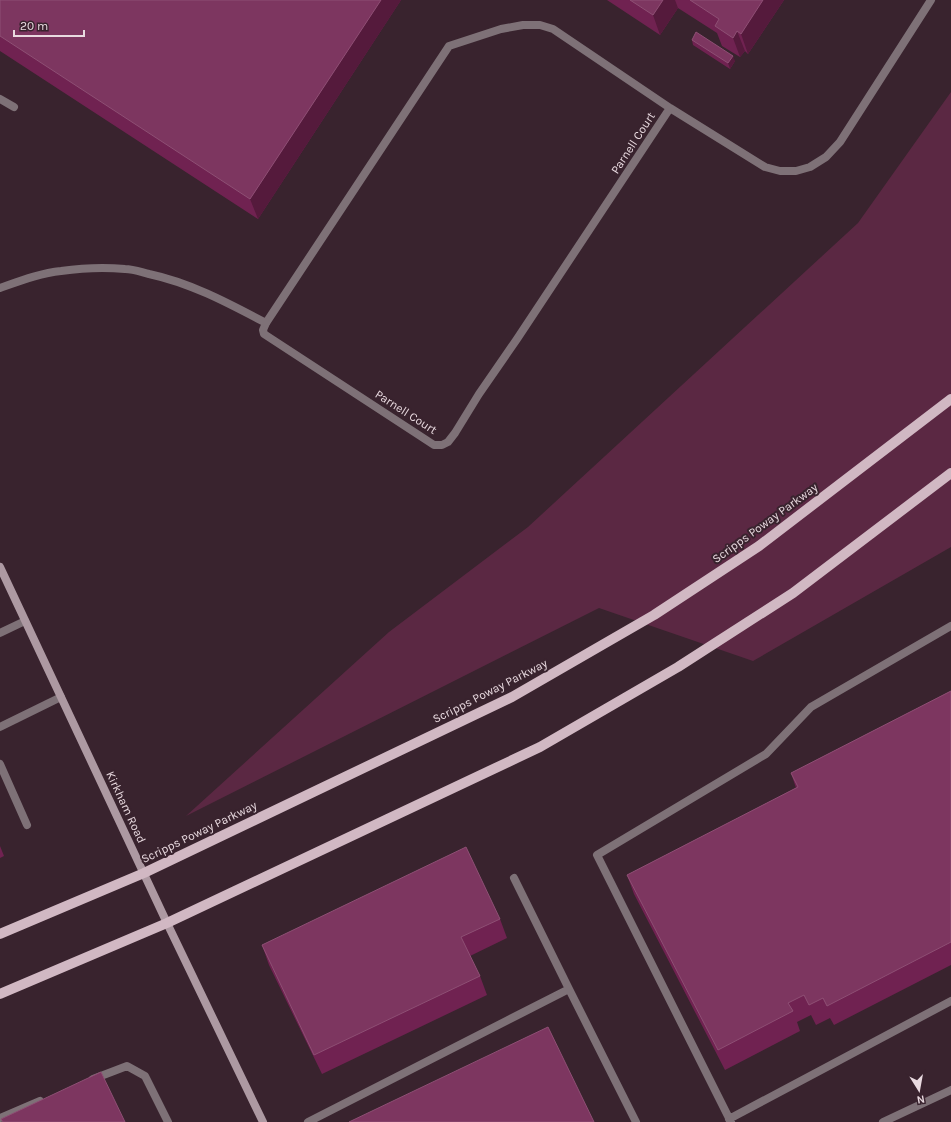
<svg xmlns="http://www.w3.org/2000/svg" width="951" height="1122" font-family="Karla,sans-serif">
<rect width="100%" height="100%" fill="#39232e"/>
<path fill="#5b2843" d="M951 92V547L753 661 599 608 186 816 389 632 528 527 858 223Z"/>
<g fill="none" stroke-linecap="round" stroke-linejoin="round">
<path stroke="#7e7177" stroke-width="8" d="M523 25H540L553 29 670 108 517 339 479 394 455 433 448 442 442 445H434L264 334 263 330 266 323 449 46 501 29Z
M0 99 14 107
M670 108 765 167 780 171H796L810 167 826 157 840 142 931 0
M0 633 25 621
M0 727 61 697
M0 764 27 825
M514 878 569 989
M93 1079 127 1066 145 1076 168 1122
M0 1118 40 1101
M729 1119 951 1001
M308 1122 569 989 636 1122
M731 1122 597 855 766 754 811 707 951 626"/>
<path stroke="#7e7177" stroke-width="8" d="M0 288C20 281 41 273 61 271 82 268 104 267 125 269 133 269 141 272 149 274 191 283 228 303 266 323
M883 1122 951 1090"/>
<path stroke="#ad99a2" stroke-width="8" d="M0 567 167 923 263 1122"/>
<path stroke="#d1b8c3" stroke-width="10" d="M0 934 144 873 512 697 654 615 759 546 951 399
M0 994 167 923 540 747 678 667 793 593 951 473"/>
</g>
<path fill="#702251" d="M0 0H401L258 219 0 51Z
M607 0H784L748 54 745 51 740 57 722 46 717 33 678 8 660 35Z
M692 40 735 61 730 69 693 45Z
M951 691V965L834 1025 830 1018 816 1025 811 1015 797 1022 800 1031 725 1070 634 894 627 875 796 788 791 773Z
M0 846 4 856 0 858Z
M500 919 507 938 470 956 480 976 487 995 322 1074 269 965 262 945Z"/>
<path fill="#551a3c" d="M381 0H401L258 219 250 199Z
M663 0H675L678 8 660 35 653 15Z
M763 0H784L748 54 741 34Z
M737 31 745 51 740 57 733 38Z
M733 56 735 61 730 69 728 63Z"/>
<path fill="#7d3660" stroke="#8e4f74" d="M0 0H381L250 199 0 36Z
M630 0H663L653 15Z
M690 0H763L741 34 737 31 733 38 715 26 719 19Z
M696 32 733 56 728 63 692 40Z
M951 691V942L827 1006 823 998 809 1005 804 995 788 1003 793 1011 718 1050 627 875 798 787 791 773Z
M466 847 500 919 461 937 480 976 314 1055 262 945Z
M548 1027 594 1122H349Z
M101 1072 125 1122H3L1 1119Z"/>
<g text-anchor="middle" stroke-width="4" stroke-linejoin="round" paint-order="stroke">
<g font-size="12" fill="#e9dae0" stroke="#39232e">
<text transform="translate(633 143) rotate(-57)" y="4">Parnell Court</text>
<text transform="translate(406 412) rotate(33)" y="4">Parnell Court</text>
<text transform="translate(765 523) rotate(-36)" y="4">Scripps Poway Parkway</text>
<text transform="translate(490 691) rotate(-27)" y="4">Scripps Poway Parkway</text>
<text transform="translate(126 807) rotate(65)" y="4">Kirkham Road</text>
<text transform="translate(199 832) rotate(-26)" y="4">Scripps Poway Parkway</text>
</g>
</g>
<g transform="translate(919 1090) rotate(169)" stroke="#39232e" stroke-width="3" paint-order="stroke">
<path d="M0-3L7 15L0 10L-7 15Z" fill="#e9dae0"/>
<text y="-6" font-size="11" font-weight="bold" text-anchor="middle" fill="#e9dae0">N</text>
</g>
<path d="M14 30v6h70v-6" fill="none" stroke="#e9dae0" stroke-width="2"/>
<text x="20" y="30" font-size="12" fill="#e9dae0" stroke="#39232e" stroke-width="3" paint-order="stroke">20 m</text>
</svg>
